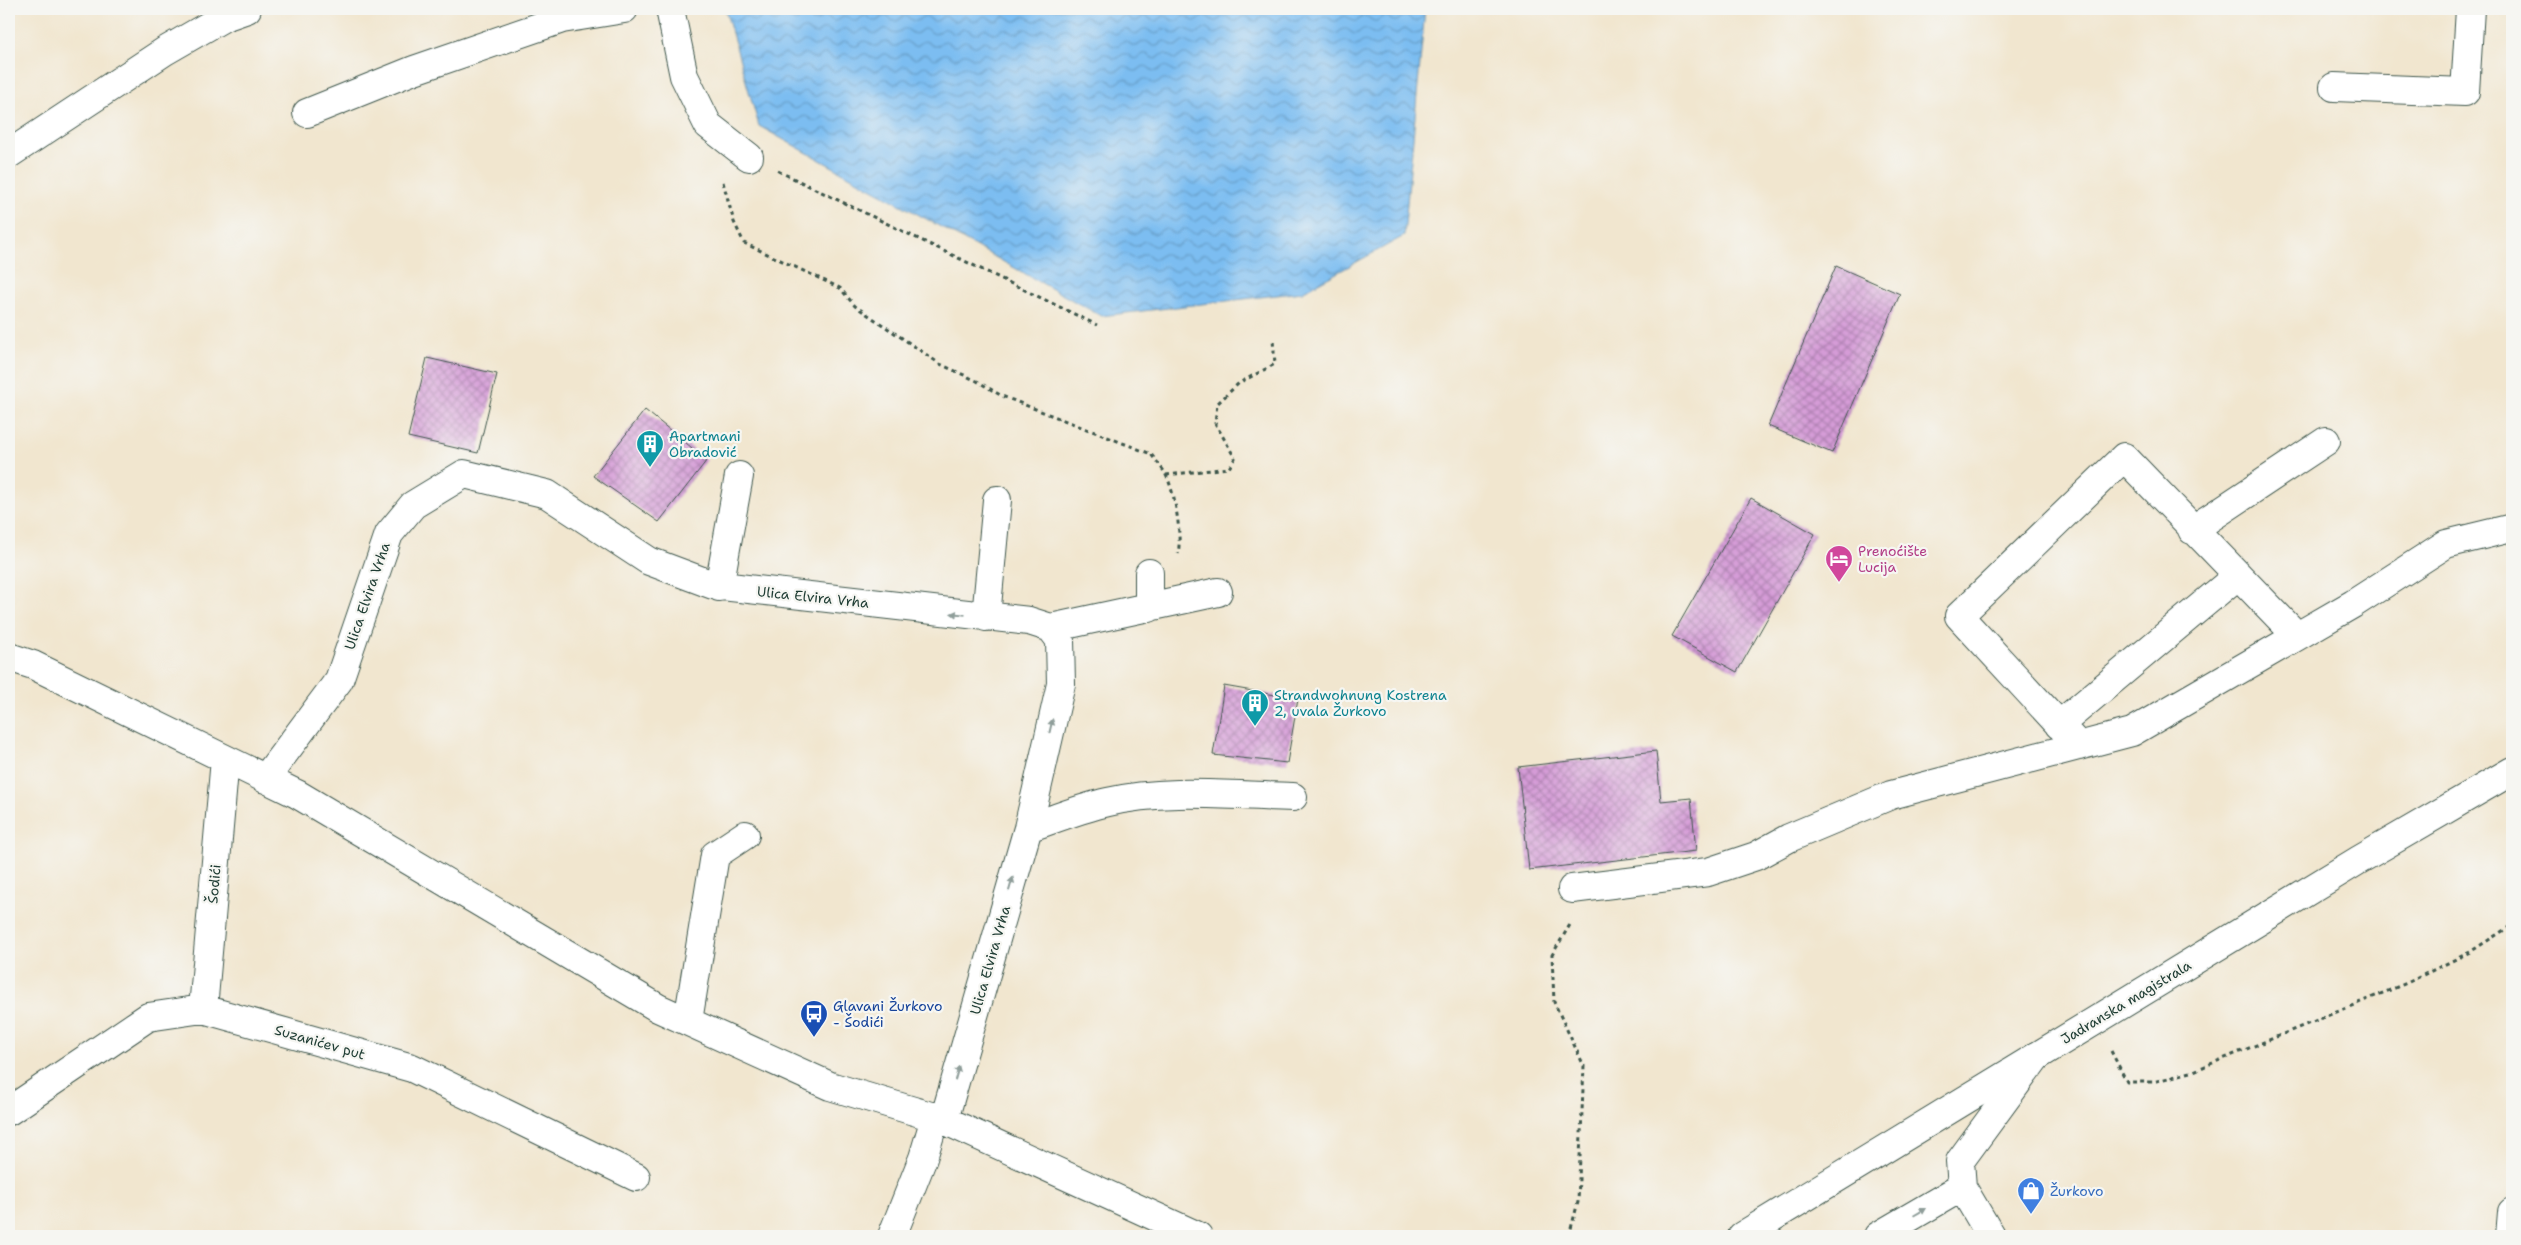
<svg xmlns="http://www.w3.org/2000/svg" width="2521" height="1245" font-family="'Shantell Sans',sans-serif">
<defs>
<pattern id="water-waves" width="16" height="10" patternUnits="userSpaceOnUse" patternTransform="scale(1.25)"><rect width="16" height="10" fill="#7cbdf1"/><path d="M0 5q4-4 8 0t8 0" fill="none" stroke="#659bc4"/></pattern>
<pattern id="building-cross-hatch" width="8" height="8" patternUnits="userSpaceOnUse" patternTransform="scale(1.25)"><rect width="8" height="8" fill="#d59bd7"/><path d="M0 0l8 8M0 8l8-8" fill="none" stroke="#ac80af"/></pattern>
</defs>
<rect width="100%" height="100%" fill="#f6f6f2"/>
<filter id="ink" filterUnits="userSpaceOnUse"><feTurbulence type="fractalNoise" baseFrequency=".02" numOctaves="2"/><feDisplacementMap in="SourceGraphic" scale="10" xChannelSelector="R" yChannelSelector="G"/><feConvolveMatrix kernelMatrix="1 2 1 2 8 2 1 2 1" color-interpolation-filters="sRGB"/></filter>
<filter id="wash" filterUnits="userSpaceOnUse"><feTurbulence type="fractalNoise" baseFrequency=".0096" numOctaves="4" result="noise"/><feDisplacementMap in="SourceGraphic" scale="20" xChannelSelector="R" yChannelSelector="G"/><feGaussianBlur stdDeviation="1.12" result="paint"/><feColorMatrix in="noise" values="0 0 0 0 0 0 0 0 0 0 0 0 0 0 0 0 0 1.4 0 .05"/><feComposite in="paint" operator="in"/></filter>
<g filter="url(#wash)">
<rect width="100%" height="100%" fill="#f1e6cf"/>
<path fill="url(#water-waves)" stroke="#4e7d92" d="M725 9H1425L1404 236 1302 292 1101 316 759 126Z"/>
<g id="blocks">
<path fill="url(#building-cross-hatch)" d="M1836 266 1900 294 1832 453 1768 426Z
M427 358 497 374 478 453 408 437Z
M645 410 707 460 659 522 593 476Z
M1751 498 1815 534 1737 672 1672 636Z
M1224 686 1298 699 1287 763 1213 755Z
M1656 751 1661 801 1691 798 1696 851 1529 870 1518 767Z"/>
</g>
</g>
<g filter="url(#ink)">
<use href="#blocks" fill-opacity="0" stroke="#3e564b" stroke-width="1"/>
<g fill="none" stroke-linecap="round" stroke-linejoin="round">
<defs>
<path id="minor" d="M670 9 684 76 708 125 749 157
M2334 87 2465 92 2470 9
M307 113 414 70 562 19 624 9
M9 154 165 51 224 17 247 9
M2192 530 2326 441
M719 587 739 476
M1149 608V573
M986 617 997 500
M1051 628 1218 592
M9 657 33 665 297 794 658 1008 830 1086 944 1120 1198 1236
M2059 725 2237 576
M2079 746 1959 616 2124 457 2297 636
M265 779 339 680 389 534 413 505 464 474 547 494 649 561 713 585 1029 621 1051 628 1060 640 1061 684 1028 828 944 1120
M1028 828C1054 819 1081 808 1108 802 1167 788 1233 796 1293 797
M1572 889 1708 872 1756 856 1789 838 1891 795 2132 732 2353 604 2446 544 2512 528
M203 1009 225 759
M688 1021 715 855 745 835
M9 1111 148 1017 203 1009 412 1068 636 1177
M892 1236 923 1158 935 1118
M1878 1236 1962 1187
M1991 1236 1962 1187 1960 1161 2037 1056
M2510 1236 2512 1212"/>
<path id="major" d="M1742 1236 2359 860 2512 771"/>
</defs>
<use href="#minor" stroke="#3e564b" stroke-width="30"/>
<use href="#major" stroke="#3e564b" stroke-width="30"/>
<path stroke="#3e564b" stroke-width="3" stroke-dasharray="4 4" stroke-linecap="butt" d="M778 171 1097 325
M723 182 734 222 744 243 840 288 855 306 940 364 977 381 1002 396 1151 454C1155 460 1161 466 1165 473 1175 491 1182 535 1178 554
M1166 475 1229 468 1235 458 1215 423 1217 404 1239 383 1275 364 1273 340
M2111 1051 2127 1082H2153L2191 1072 2407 983 2470 952 2512 925
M1569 1236 1578 1202 1584 1066 1554 1002 1552 955 1571 923"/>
<use href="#minor" stroke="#fff" stroke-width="28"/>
<use href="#major" stroke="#fff" stroke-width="28"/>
</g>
<defs><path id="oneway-solid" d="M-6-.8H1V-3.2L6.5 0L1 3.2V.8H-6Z" transform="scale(1.25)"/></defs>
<g fill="#8f9e9a">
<use href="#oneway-solid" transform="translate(958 614) rotate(-174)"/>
<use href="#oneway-solid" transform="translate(1051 726) rotate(-77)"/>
<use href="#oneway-solid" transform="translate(1011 884) rotate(-74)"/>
<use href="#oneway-solid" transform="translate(957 1073) rotate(-74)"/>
<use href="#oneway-solid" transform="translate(1920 1212) rotate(-30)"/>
</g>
</g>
<defs>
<symbol id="building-pin" viewBox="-11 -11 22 30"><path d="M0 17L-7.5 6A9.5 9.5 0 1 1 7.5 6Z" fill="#0f9aa8" stroke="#f6f6f2"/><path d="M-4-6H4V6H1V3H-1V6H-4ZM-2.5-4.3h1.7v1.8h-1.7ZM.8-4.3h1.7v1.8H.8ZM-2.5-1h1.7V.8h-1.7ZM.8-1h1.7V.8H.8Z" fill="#fff"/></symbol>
<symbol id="hotel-pin" viewBox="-11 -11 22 30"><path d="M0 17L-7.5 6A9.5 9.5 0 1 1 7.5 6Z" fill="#d1479c" stroke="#f6f6f2"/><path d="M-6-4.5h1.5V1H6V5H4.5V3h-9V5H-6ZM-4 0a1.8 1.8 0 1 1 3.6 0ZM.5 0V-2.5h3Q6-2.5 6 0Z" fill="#fff"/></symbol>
<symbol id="bus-pin" viewBox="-11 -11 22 30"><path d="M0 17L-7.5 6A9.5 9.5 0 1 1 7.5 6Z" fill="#1a4fb4" stroke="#f6f6f2"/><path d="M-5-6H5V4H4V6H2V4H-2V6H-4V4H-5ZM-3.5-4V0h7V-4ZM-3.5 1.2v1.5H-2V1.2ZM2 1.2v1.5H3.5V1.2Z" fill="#fff"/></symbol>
<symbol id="shop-pin" viewBox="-11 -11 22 30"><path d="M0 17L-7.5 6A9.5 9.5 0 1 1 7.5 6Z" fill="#3f7fe0" stroke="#f6f6f2"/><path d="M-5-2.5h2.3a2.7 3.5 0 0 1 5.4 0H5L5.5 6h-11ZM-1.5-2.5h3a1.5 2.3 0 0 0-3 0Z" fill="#fff"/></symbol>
</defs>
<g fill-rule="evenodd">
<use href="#building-pin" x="634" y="428" width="32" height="43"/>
<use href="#hotel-pin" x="1823" y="543" width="32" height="43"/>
<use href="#building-pin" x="1239" y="687" width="32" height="43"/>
<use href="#bus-pin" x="798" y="998" width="32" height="43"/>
<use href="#shop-pin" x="2015" y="1175" width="32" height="43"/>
</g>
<g text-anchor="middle" stroke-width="4.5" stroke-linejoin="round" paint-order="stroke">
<g font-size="14" fill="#0d838f" stroke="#f6f6f2" text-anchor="start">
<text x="669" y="441">Apartmani<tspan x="669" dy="16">Obradović</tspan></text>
<text x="1274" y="700">Strandwohnung Kostrena<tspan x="1274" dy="16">2, uvala Žurkovo</tspan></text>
</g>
<g font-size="14" fill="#b23c85" stroke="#f6f6f2" text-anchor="start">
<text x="1858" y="556">Prenoćište<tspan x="1858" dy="16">Lucija</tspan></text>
</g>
<g font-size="14" fill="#1f3d34" stroke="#f6f6f2">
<text transform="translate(367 596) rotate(-71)" y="5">Ulica Elvira Vrha</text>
<text transform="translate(813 597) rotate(6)" y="5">Ulica Elvira Vrha</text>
<text transform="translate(214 884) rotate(-85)" y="5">Šodići</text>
<text transform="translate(990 960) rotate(-74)" y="5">Ulica Elvira Vrha</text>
<text transform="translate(2126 1002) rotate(-31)" y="5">Jadranska magistrala</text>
<text transform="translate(320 1042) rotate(16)" y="5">Suzanićev put</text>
</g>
<g font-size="14" fill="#164399" stroke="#f6f6f2" text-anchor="start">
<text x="833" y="1011">Glavani Žurkovo<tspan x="833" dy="16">- Šodići</tspan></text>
</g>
<g font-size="14" fill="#366cbe" stroke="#f6f6f2" text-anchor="start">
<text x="2050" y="1196">Žurkovo</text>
</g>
</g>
<rect width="2521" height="1245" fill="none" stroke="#f6f6f2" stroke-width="30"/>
</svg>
